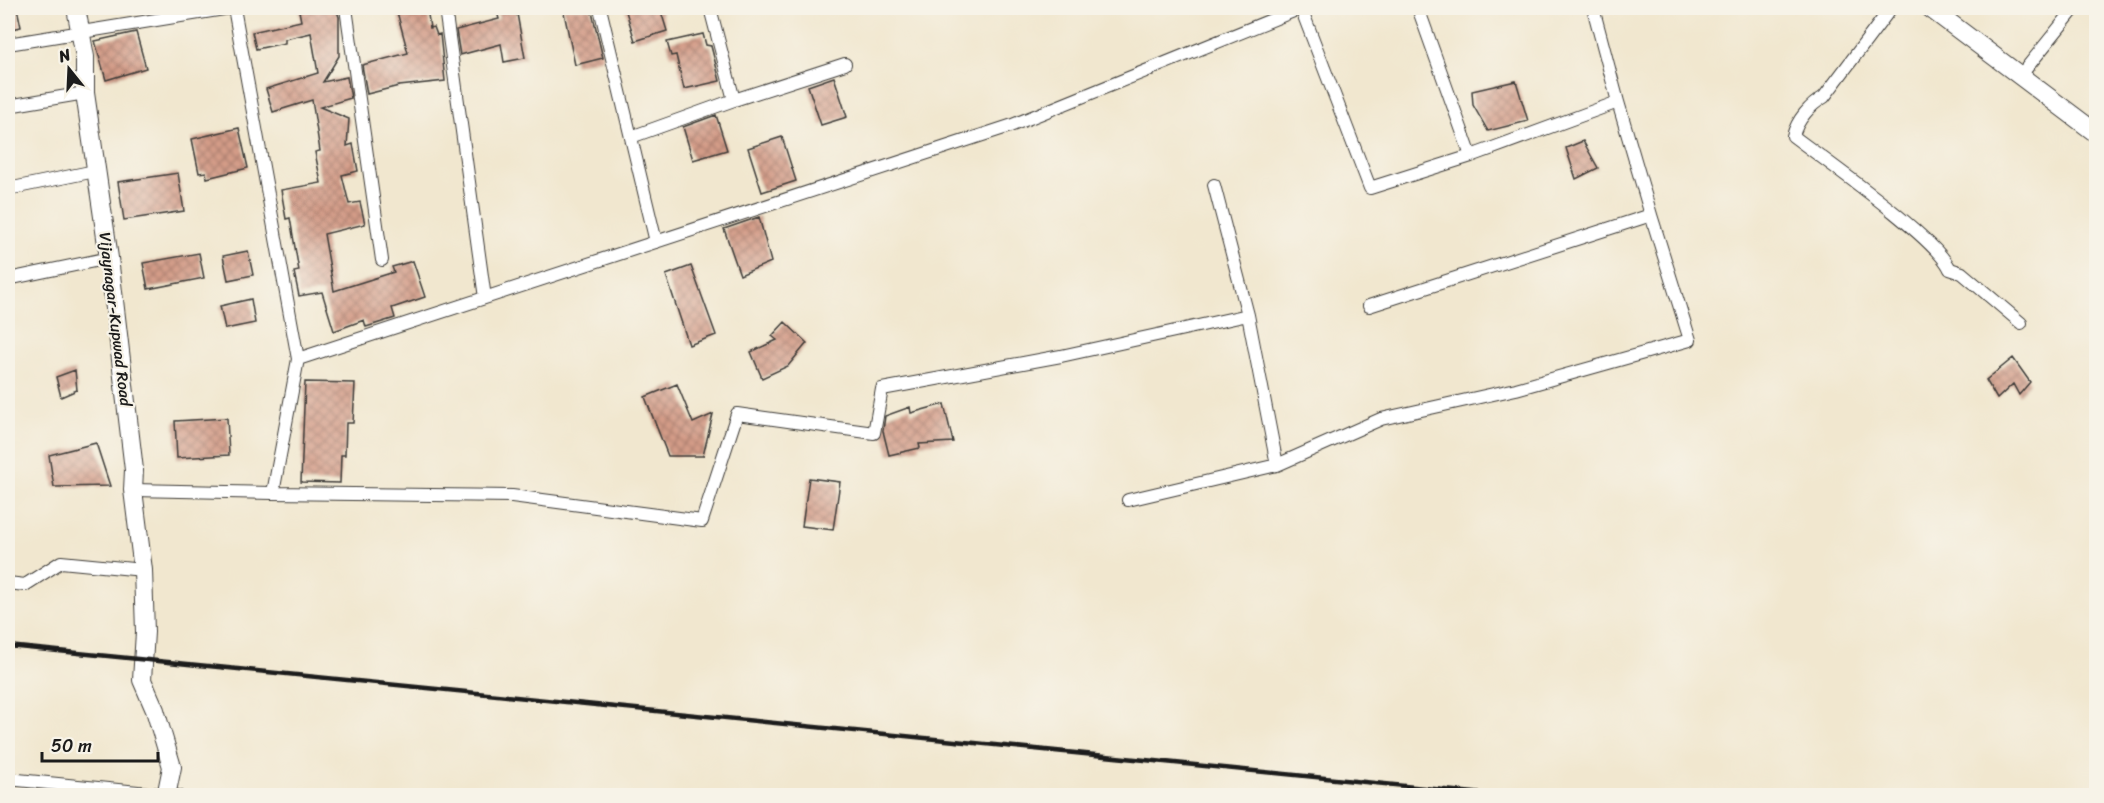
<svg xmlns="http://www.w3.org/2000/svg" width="2104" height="803" font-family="Sriracha,sans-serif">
<defs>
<pattern id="building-cross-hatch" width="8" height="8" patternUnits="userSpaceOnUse" patternTransform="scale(1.5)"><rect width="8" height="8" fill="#d39b87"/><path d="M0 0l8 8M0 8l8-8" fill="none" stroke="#aa7e6e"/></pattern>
</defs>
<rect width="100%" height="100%" fill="#f7f3e8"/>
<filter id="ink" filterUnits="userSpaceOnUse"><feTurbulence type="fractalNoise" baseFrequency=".0167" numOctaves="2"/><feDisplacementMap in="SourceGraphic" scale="12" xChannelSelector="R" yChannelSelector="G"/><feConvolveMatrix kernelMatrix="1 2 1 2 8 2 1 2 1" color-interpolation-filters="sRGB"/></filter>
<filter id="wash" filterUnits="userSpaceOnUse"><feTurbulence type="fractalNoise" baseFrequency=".008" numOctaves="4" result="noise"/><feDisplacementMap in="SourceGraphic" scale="24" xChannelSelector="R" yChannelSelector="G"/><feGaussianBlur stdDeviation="1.35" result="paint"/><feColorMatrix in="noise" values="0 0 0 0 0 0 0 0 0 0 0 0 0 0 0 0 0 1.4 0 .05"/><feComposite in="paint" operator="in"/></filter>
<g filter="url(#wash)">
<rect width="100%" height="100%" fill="#f1e7cf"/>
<g id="blocks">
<path fill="url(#building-cross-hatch)" d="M8 8H17L21 27 8 30Z
M312 8H336L339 17V56L323 82 347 77 351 98 320 107 349 119 347 146 353 144 358 171 342 175 349 204 360 202 365 224 324 234 334 291 394 272 392 267 413 261 425 297 392 308 395 318 366 327 364 320 334 331 322 292 299 296 294 272 299 271 290 218 286 219 281 190 321 183 315 152 320 151 312 100 273 112 266 89 318 73 311 33 285 39V43L256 49 252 32 301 21 299 11Z
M396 8H427L430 28 434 27 437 35 440 34 445 81 399 86 367 94 362 65 408 53Z
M496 8H516L525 58 504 62 501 44 460 55 456 30 499 19Z
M563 8H591L603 58 575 65Z
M625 8H660L667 31 635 41Z
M136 32 146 68 106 80 95 41Z
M703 34 706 45 711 46 720 81 684 89 676 55 671 56 667 42Z
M834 77 847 117 821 125 808 86Z
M1516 81 1528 121 1488 131 1473 105 1472 91Z
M716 115 727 150 693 160 683 127Z
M239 128 248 168 207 178 206 172 199 173 192 139Z
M782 137 796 181 762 192 748 148Z
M1583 141 1598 168 1576 179 1566 148Z
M178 173 184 211 124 220 118 182Z
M759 217 771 262 740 275 724 229Z
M248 251 253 275 228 280 223 256Z
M199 253 204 278 148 289 143 263Z
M691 266 716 335 689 345 666 275Z
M251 299 255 323 225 329 220 306Z
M785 322 807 343 788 366 762 378 751 352 777 340 772 336Z
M2013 358 2030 382 2019 395 2013 384 1997 399 1986 380Z
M75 370 77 390 61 397 56 377Z
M305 382 355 383 353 423H346L345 455H341L340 483 301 482Z
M677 384 693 423 713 414 703 456H668L645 397Z
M944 404 953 442 919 444 920 448 889 455 883 431 885 416 910 407 911 413Z
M227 418 229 455 177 458 175 421Z
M96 443 110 486 54 487 49 455Z
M809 478 840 482 833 530 802 526Z"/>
</g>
</g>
<g filter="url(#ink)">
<use href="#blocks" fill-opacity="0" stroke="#3c3a37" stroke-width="1.5"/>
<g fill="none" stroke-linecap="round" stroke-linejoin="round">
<defs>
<path id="street" d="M346 8 382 260
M445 8 485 298
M600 8 656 242
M710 8 734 100 845 64
M1301 8 1370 188 1471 156
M1418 8 1471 156 1618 102 1593 8
M1891 8 1824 97C1810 105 1797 120 1793 136 1826 161 1936 238 1950 269L1962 273 2021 323
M8 44 230 8
M2020 76 2075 8
M8 106 85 93
M631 137 734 100
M8 189 95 171
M8 279 109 258
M1369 306 1651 215 1618 102
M1248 315 1277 465
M298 359 1010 126 1301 8
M133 490 273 493 298 359 234 8
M273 493 512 496 702 521 737 414 874 433 882 389 1061 356 1248 315 1214 185
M1128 500 1277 465 1381 419 1516 389 1690 340 1651 215
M8 583 25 585 61 562 143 570
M8 779 178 796"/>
<path id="secondary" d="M76 8 85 57V93L109 258 134 470 133 490 143 570 145 632 142 680 155 710 172 767 166 796
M1930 8 2096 133"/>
</defs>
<use href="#street" stroke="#3c3a37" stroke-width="14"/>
<use href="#secondary" stroke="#3c3a37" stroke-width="20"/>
<use href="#street" stroke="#fff" stroke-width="12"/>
<use href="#secondary" stroke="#fff" stroke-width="18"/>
<path stroke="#1c1c1c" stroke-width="4.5" d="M8 646 1504 796"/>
</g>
</g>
<g text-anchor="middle" stroke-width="4.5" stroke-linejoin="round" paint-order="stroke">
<g font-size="16" fill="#1c1c1c" stroke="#f7f3e8">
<text transform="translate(116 319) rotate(83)" y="6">Vijaynagar-Kupwad Road</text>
</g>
</g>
<rect width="2104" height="803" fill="none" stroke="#f7f3e8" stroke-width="30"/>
<g transform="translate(69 69) rotate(342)" stroke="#f7f3e8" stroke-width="4.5" paint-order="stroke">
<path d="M0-4.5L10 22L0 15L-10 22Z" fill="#1c1c1c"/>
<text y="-9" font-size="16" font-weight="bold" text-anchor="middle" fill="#1c1c1c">N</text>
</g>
<path d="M42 752v9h116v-9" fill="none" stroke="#1c1c1c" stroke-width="3"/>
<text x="51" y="752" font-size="18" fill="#1c1c1c" stroke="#f7f3e8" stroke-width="4.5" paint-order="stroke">50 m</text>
</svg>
